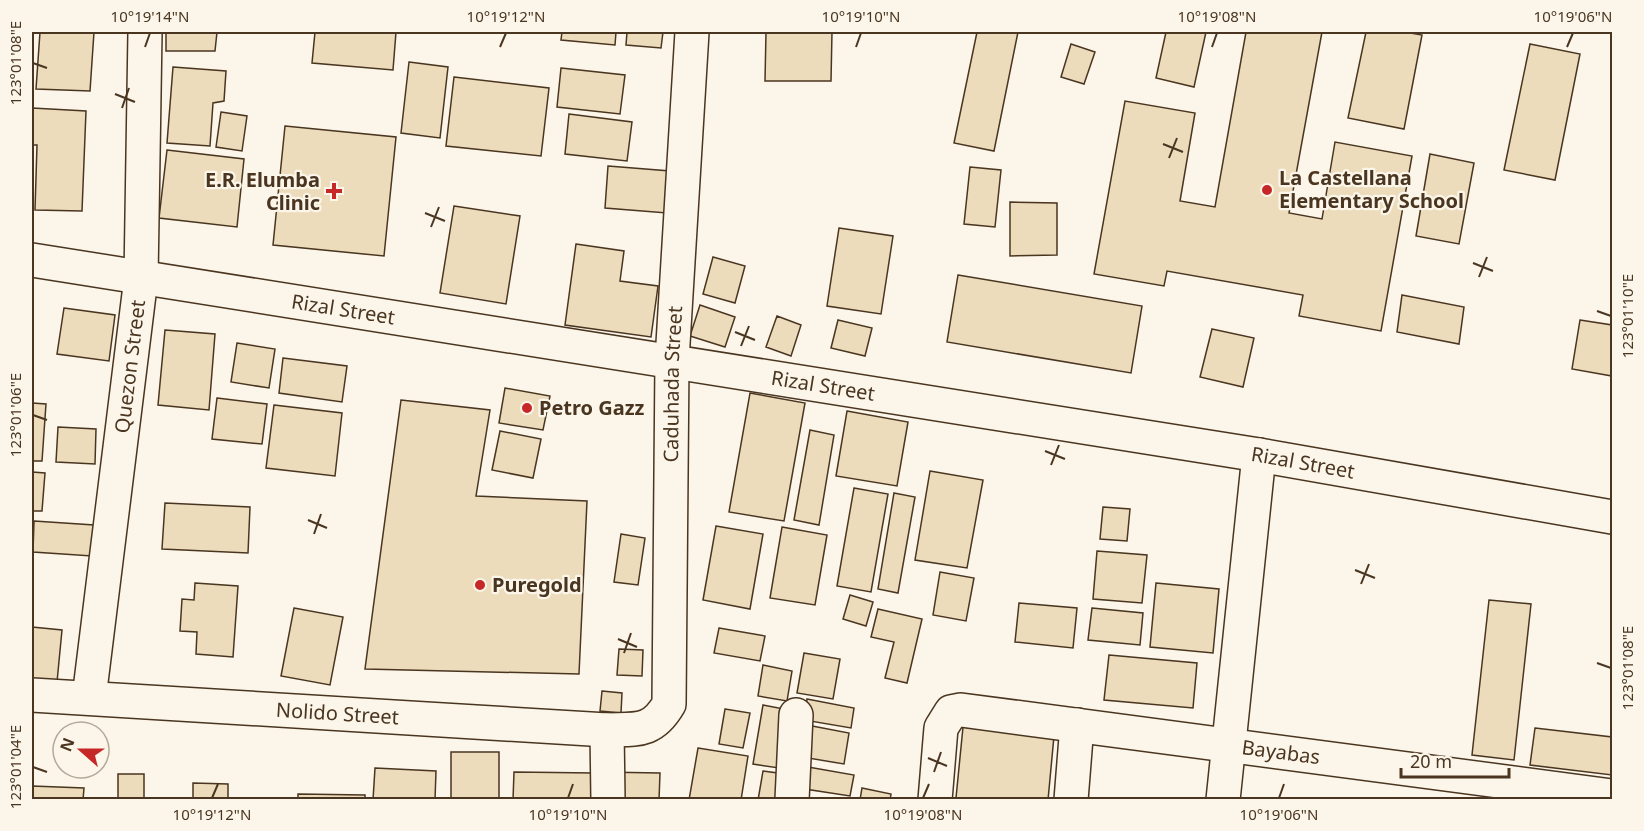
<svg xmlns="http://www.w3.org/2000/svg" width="1644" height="831" font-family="'Noto Sans',sans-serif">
<rect width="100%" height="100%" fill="#fbf6e9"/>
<path fill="#ecdcbc" stroke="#4a3520" stroke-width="1.5" d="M40 32H94L90 91 36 89Z
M166 32H217L215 51H166Z
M315 32H396L393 70 312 63Z
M562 32H616L615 45 561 40Z
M627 32H663L661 48 626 45Z
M766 32H832L831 81H765Z
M977 32H1018L994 151 954 143Z
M1166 32H1206L1194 87 1156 78Z
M1246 32H1322L1289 213 1322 219 1335 142 1412 156 1381 331 1299 316 1303 295 1167 271 1164 286 1094 274 1125 101 1195 113 1180 201 1215 207Z
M1366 32H1405L1422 35 1404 129 1348 118Z
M1071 44 1095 52 1084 84 1061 77Z
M1530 44 1580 54 1555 180 1504 170Z
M409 62 448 67 440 138 401 133Z
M173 67 226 71 224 101 213 103 210 146 167 143Z
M561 68 625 75 620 114 557 107Z
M454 77 549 88 541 156 446 146Z
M32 108 86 111 82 211 35 210 37 145H32Z
M221 112 247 116 242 151 216 147Z
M569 114 632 122 627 161 565 154Z
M285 126 396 137 384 256 273 245Z
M167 150 244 159 237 227 159 218Z
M1430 154 1474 163 1459 244 1416 236Z
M608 166 670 171 667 213 605 208Z
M970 167 1001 170 995 227 964 224Z
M1010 202 1057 203V255L1010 256Z
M454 206 520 216 506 304 440 293Z
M839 228 893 236 881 314 827 306Z
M576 244 624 251 620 281 658 286 651 337 565 325Z
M713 257 745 266 735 303 703 294Z
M958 275 1142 306 1131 373 947 342Z
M1402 295 1464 307 1459 344 1397 332Z
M700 305 735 317 725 347 690 336Z
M64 308 115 315 109 361 57 354Z
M777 316 801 325 791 356 766 347Z
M838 320 872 328 865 356 831 348Z
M1580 320 1612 325V376L1572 369Z
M1212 329 1254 338 1243 387 1200 377Z
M165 330 215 334 209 410 158 405Z
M237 343 275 349 269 388 231 382Z
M283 358 347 366 342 402 279 393Z
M505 388 550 396 543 430 499 423Z
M750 393 805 403 784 521 729 512Z
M217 398 267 404 262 444 212 439Z
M401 400 490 410 476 496 587 501 579 674 365 669Z
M32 403 46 404 42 461H32Z
M274 405 342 413 335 476 266 468Z
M847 411 908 422 897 486 836 476Z
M58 427 96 429 95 464 56 462Z
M810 430 834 435 819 525 794 520Z
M500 431 541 439 533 478 492 470Z
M930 471 983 480 967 568 915 560Z
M32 472 45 473 42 511H32Z
M854 488 888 494 871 592 837 586Z
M894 493 915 497 898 593 878 589Z
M165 503 250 507 248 553 162 549Z
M1103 507 1130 509 1127 541 1100 539Z
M34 521 94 525 92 556 33 552Z
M716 526 763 534 750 609 703 600Z
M782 527 827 535 815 605 770 598Z
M621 534 645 538 638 585 614 582Z
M1097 551 1147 555 1142 603 1093 599Z
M940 572 974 578 966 621 933 615Z
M195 583 238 586 233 657 196 654 197 632 180 631 182 599 194 600Z
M1156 583 1219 589 1213 653 1150 647Z
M850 595 873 602 866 626 843 619Z
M1489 600 1531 604 1514 760 1472 755Z
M1019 603 1077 608 1073 648 1015 642Z
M294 608 343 617 330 685 281 676Z
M1092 608 1143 613 1140 645 1088 640Z
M878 609 922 619 907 683 885 678 894 642 871 637Z
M32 627 62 630 57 682 32 680Z
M719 628 765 636 760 661 714 653Z
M619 649 643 650 642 676 617 675Z
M804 653 840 659 833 699 797 693Z
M1109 655 1197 663 1193 708 1104 700Z
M763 665 792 671 787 701 758 696Z
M602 691 622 693 621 713 600 711Z
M807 699 854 708 851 728 804 720Z
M763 705 789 710 779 768 753 764Z
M725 709 750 713 743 748 719 744Z
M807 725 849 733 844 764 802 757Z
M963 727 1054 736 1048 800 956 798Z
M1535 728 1612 737V775L1530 765Z
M698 748 748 756 741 800H689Z
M451 752H499V800H451Z
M808 767 854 775 850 796 805 789Z
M375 768 436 771 435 800H373Z
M763 771 785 774 780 800H758Z
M514 772 594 773 593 800H513Z
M601 772 660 773 659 800H600Z
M118 774H144V800H118Z
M193 783 228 784V800H193Z
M32 786 84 788 83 800H32Z
M862 788 891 794 890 800H860Z
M298 794 365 795V800H298Z"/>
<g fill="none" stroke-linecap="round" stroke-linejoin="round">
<defs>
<g id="minor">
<path id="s1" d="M32 695 607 730C637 729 652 733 669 704L672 360 692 32"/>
<path id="s2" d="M89 698 141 278 145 32"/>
<path d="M607 730 608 800"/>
<path d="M792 800 796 715"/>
<path id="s3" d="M935 800 941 728 951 712 961 710 1612 796"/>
<path d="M1071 800 1077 725"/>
<path d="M1223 800 1259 455"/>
</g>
<g id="major">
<path id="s4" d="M32 260 1259 455 1612 517"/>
</g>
</defs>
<use href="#minor" stroke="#4a3520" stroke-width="36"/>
<use href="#major" stroke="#4a3520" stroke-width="36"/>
<use href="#minor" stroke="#fbf6e9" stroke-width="33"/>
<use href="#major" stroke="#fbf6e9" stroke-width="33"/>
</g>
<path fill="none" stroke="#4a3520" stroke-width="2" d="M145 47 150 33M500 47 506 33M856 47 861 33M1212 47 1217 33M1567 47 1573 33M33 63 47 68M115 94 135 102M122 108 129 88M1163 144 1183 152M1169 158 1177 138M425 213 445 221M431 227 439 207M1473 263 1493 271M1479 277 1487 257M1597 311 1611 316M735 332 755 340M741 346 749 326M33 415 47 420M1045 451 1065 459M1051 465 1059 445M308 520 327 528M314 534 321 514M1355 570 1375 578M1361 584 1369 564M618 639 637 647M624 653 631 633M1597 663 1611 668M928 758 947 766M33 767 47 772M934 772 941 752M212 798 218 784M568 798 573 784M923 798 929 784M1279 798 1284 784"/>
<g fill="#c62828" stroke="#fbf6e9" stroke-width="2">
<circle cx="1267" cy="190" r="6"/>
<path d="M331 182h6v6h6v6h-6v6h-6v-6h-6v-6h6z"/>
<circle cx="527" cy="408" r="6"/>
<circle cx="480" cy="585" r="6"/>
</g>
<g text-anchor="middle" stroke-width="4.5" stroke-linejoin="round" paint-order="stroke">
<g font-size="20" font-weight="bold" fill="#4a3520" stroke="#fbf6e9" text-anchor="start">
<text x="1279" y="185">La Castellana<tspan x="1279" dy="23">Elementary School</tspan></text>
<text x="320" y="187" text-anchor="end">E.R. Elumba<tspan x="320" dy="23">Clinic</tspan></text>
<text x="539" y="415">Petro Gazz</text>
<text x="492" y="592">Puregold</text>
</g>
<g font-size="20" fill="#4a3520" stroke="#fbf6e9">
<text dy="7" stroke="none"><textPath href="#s4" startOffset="315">Rizal Street</textPath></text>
<text dy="7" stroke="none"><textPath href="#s2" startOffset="334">Quezon Street</textPath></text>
<text dy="7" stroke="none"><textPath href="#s4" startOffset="801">Rizal Street</textPath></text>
<text dy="7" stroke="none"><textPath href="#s1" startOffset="968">Caduhada Street</textPath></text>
<text dy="7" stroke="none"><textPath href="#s4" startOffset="1287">Rizal Street</textPath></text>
<text dy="7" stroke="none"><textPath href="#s1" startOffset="306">Nolido Street</textPath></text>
<text dy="7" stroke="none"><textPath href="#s3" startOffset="424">Bayabas</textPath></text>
</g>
</g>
<rect width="1644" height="831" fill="none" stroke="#fbf6e9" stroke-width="66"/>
<g transform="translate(81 750) rotate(291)"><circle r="28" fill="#fbf6e9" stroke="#b4a999" stroke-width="1.5"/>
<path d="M0-4.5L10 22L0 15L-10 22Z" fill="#c62828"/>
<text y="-9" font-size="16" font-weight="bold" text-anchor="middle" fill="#4a3520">N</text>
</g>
<path d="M1401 768v9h108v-9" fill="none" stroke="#4a3520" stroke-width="3"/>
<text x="1410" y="768" font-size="18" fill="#4a3520" stroke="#fbf6e9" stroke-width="4.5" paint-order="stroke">20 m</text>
<rect x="33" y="33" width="1578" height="765" fill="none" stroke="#4a3520" stroke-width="2"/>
<g font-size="15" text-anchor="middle" fill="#4a3520">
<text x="150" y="22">10°19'14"N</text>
<text x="506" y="22">10°19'12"N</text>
<text x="861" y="22">10°19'10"N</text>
<text x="1217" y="22">10°19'08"N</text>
<text x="1573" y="22">10°19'06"N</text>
<text transform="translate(16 63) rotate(-90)" y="5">123°01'08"E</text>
<text transform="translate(1628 316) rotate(-90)" y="5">123°01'10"E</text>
<text transform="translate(16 415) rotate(-90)" y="5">123°01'06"E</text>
<text transform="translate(1628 668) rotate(-90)" y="5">123°01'08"E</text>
<text transform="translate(16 767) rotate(-90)" y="5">123°01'04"E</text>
<text x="212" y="820">10°19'12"N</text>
<text x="568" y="820">10°19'10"N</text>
<text x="923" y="820">10°19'08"N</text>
<text x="1279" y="820">10°19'06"N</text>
</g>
</svg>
